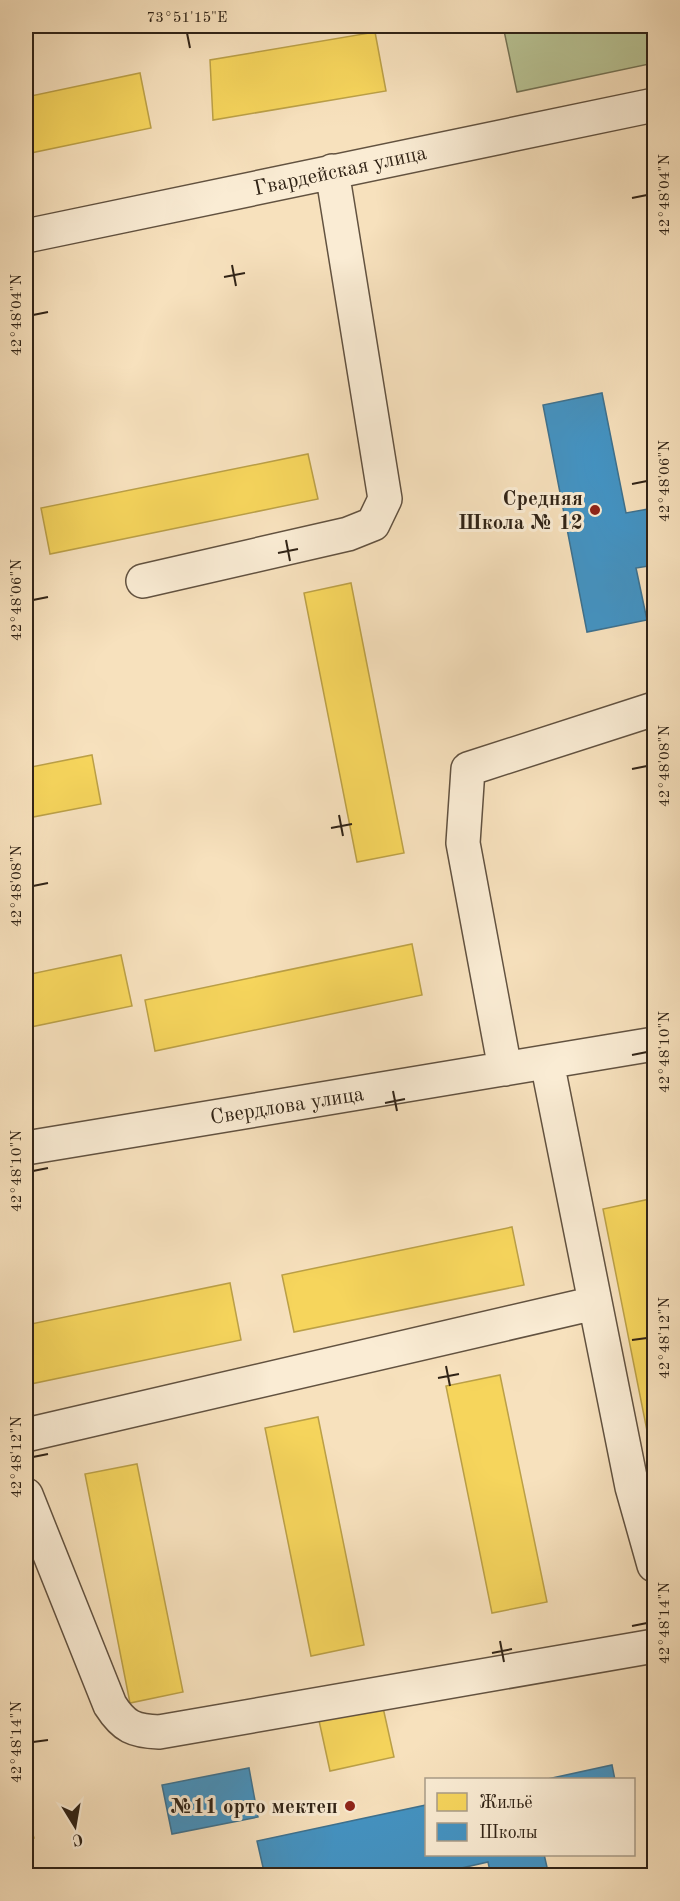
<svg xmlns="http://www.w3.org/2000/svg" width="680" height="1901" font-family="'Old Standard TT',serif">
<rect width="100%" height="100%" fill="#f7e1bd"/>
<filter id="stains"><feTurbulence type="fractalNoise" baseFrequency=".00333" numOctaves="4"/><feColorMatrix values="0 0 0 0 .2 0 0 0 0 .09 0 0 0 0 .02 0 0 0 .5 -.17"/></filter>
<radialGradient id="worn" r=".72"><stop offset=".6" stop-color="#630" stop-opacity="0"/><stop offset="1" stop-color="#630" stop-opacity=".3"/></radialGradient>
<path fill="#b8c394" stroke="#747355" stroke-width="1.5" d="M503 26H654V63L517 92Z"/>
<path fill="#f6d55c" stroke="#bba047" stroke-width="1.5" d="M375 32 386 91 213 120 210 60Z
M140 73 151 128 26 154V97Z
M308 454 318 499 50 554 41 508Z
M26 491 30 514 26 515Z
M351 583 404 853 357 862 304 593Z
M92 755 101 804 33 817 26 779V768Z
M412 944 422 995 155 1051 145 1000Z
M121 955 132 1006 26 1028V975Z
M650 1199 654 1223V1466L603 1209Z
M512 1227 524 1285 294 1332 282 1275Z
M230 1283 241 1340 26 1385V1325Z
M500 1375 547 1602 492 1613 446 1386Z
M318 1417 364 1645 311 1656 265 1428Z
M137 1464 183 1692 130 1703 85 1474Z
M382 1703 394 1757 330 1771 318 1716Z
M26 1812 34 1838 26 1841Z"/>
<path fill="#4393c3" stroke="#3d718f" stroke-width="1.5" d="M602 393 626 513 654 508V565L636 568 647 620 587 632 543 405Z
M612 1765 615 1780H543Z
M249 1768 258 1817 172 1834 162 1785Z
M426 1805V1854H544L549 1876H491L488 1862 427 1876H265L257 1841Z"/>
<g fill="none" stroke-linecap="round" stroke-linejoin="round">
<defs>
<path id="minor" d="M26 236 654 105
M143 581 348 534 373 524 385 499 332 171
M547 1062 632 1487 654 1565
M505 1069 463 843 468 769 654 709
M26 1148 654 1044
M26 1435 595 1303
M26 1495 110 1705C124 1727 134 1731 159 1732L654 1646"/>
</defs>
<use href="#minor" stroke="#625240" stroke-width="36"/>
<use href="#minor" stroke="#faecd4" stroke-width="33"/>
</g>
<path fill="none" stroke="#302316" stroke-width="2" d="M187 33 190 48M632 198 647 195M232 265 236 286M224 277 245 273M33 315 48 312M632 484 647 481M286 540 290 561M278 553 298 549M33 600 48 597M632 769 647 766M339 815 343 836M331 828 352 824M33 886 48 883M632 1055 647 1052M393 1091 397 1111M385 1103 405 1099M33 1171 48 1168M632 1340 647 1338M446 1366 450 1386M438 1378 459 1374M33 1457 48 1454M632 1626 647 1623M500 1641 504 1662M492 1653 512 1649M33 1742 48 1740"/>
<g fill="#8f2418" stroke="#faecd4" stroke-width="2">
<circle cx="595" cy="510" r="6"/>
<circle cx="350" cy="1806" r="6"/>
</g>
<g text-anchor="middle" stroke-width="6" stroke-linejoin="round" paint-order="stroke">
<g font-size="21" fill="#302316" stroke="#faecd4">
<text transform="translate(340 170) rotate(-12)" y="7">Гвардейская улица</text>
<text transform="translate(287 1105) rotate(-9)" y="7">Свердлова улица</text>
</g>
<g font-size="21" font-weight="bold" fill="#302316" stroke="#faecd4" text-anchor="end">
<text x="583" y="505">Средняя<tspan x="583" dy="24">Школа № 12</tspan></text>
<text x="338" y="1813">№11 орто мектеп</text>
</g>
</g>
<rect width="680" height="1901" fill="none" stroke="#f7e1bd" stroke-width="66"/>
<rect x="425" y="1778" width="210" height="78" fill="#faecd4" stroke="#a99c88" stroke-width="1.5"/>
<rect x="437" y="1793" width="30" height="18" fill="#f6d55c" stroke="#a99c88" stroke-width="1.5"/>
<text x="479" y="1808" font-size="18" fill="#302316">Жильё</text>
<rect x="437" y="1823" width="30" height="18" fill="#4393c3" stroke="#a99c88" stroke-width="1.5"/>
<text x="479" y="1838" font-size="18" fill="#302316">Школы</text>
<g transform="translate(75 1826) rotate(169)" stroke="#faecd4" stroke-width="4.5" paint-order="stroke">
<path d="M0-4.5L10 22L0 15L-10 22Z" fill="#302316"/>
<text y="-9" font-size="16" font-weight="bold" text-anchor="middle" fill="#302316">С</text>
</g>
<rect x="33" y="33" width="614" height="1835" fill="none" stroke="#302316" stroke-width="2"/>
<g font-size="15" text-anchor="middle" fill="#302316">
<text x="187" y="22">73°51'15"E</text>
<text transform="translate(664 195) rotate(-90)" y="5">42°48'04"N</text>
<text transform="translate(16 315) rotate(-90)" y="5">42°48'04"N</text>
<text transform="translate(664 481) rotate(-90)" y="5">42°48'06"N</text>
<text transform="translate(16 600) rotate(-90)" y="5">42°48'06"N</text>
<text transform="translate(664 766) rotate(-90)" y="5">42°48'08"N</text>
<text transform="translate(16 886) rotate(-90)" y="5">42°48'08"N</text>
<text transform="translate(664 1052) rotate(-90)" y="5">42°48'10"N</text>
<text transform="translate(16 1171) rotate(-90)" y="5">42°48'10"N</text>
<text transform="translate(664 1338) rotate(-90)" y="5">42°48'12"N</text>
<text transform="translate(16 1457) rotate(-90)" y="5">42°48'12"N</text>
<text transform="translate(664 1623) rotate(-90)" y="5">42°48'14"N</text>
<text transform="translate(16 1742) rotate(-90)" y="5">42°48'14"N</text>
</g>
<rect width="100%" height="100%" filter="url(#stains)"/>
<rect width="100%" height="100%" fill="url(#worn)"/>
</svg>
